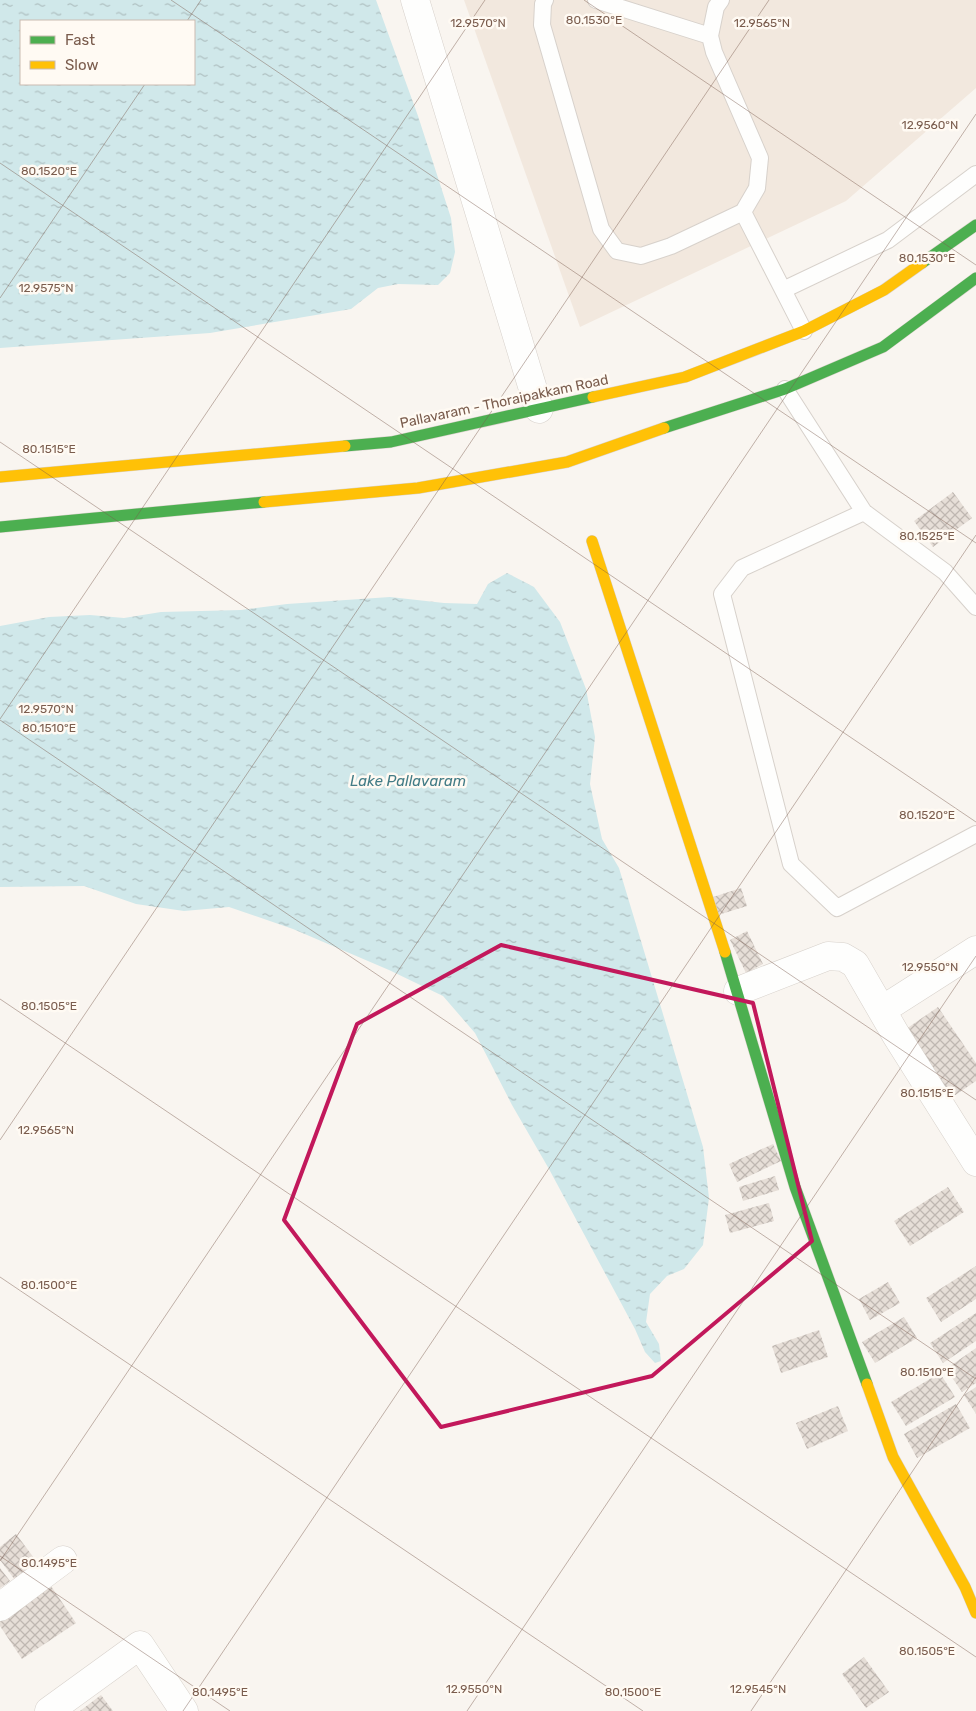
<svg xmlns="http://www.w3.org/2000/svg" width="976" height="1711" font-family="Rubik,sans-serif">
<defs>
<pattern id="water-ripples" width="26" height="14" patternUnits="userSpaceOnUse" patternTransform="scale(1.25)"><rect width="26" height="14" fill="#d0e8ea"/><path d="M2 4q2-2 4 0t4 0M15 11q2-2 4 0t4 0" fill="none" stroke="#aebfc0"/></pattern>
<pattern id="building-cross-hatch" width="8" height="8" patternUnits="userSpaceOnUse" patternTransform="scale(1.25)"><rect width="8" height="8" fill="#e6ded7"/><path d="M0 0l8 8M0 8l8-8" fill="none" stroke="#bfb7b1"/></pattern>
</defs>
<rect width="100%" height="100%" fill="#f9f5f0"/>
<path fill="#f2e8de" d="M464 0H976V88L846 201 580 327Z"/>
<path fill="url(#water-ripples)" fill-rule="evenodd" d="M0 0H376L418 116 451 218 455 252 450 273 438 285 398 284 378 288 351 309 210 333 0 348ZM194 21V84H21V21Z
M507 573 534 587 560 622 586 689 595 737 590 784 602 839 619 868 703 1147 709 1198 703 1245 684 1269 667 1276 650 1294 646 1322 659 1344 661 1361 655 1363 645 1352 635 1329 549 1169 512 1105 475 1033 443 996 389 970 293 929 229 907 184 911 136 904 84 886 0 887V626L49 617 90 615 124 618 161 612 241 610 287 604 390 597 444 603 477 604 488 584Z"/>
<path fill="url(#building-cross-hatch)" d="M953 492 972 518 933 547 914 521Z
M741 888 747 906 718 915 713 897Z
M747 931 763 964 746 973 730 940Z
M938 1007 976 1063V1081L951 1098 906 1029Z
M773 1144 781 1161 737 1182 729 1164Z
M775 1176 779 1190 743 1201 739 1187Z
M948 1187 964 1212 910 1246 894 1221Z
M769 1203 774 1221 730 1233 725 1215Z
M976 1266V1299L941 1322 926 1298Z
M888 1282 900 1303 870 1320 859 1299Z
M976 1313V1341L943 1363 930 1343Z
M904 1317 917 1338 875 1363 862 1342Z
M819 1330 828 1357 781 1373 772 1346Z
M976 1348V1383L962 1392 946 1369Z
M940 1373 955 1397 906 1426 891 1402Z
M976 1387V1414L964 1395Z
M956 1404 970 1428 917 1458 904 1434Z
M838 1406 848 1431 807 1449 796 1423Z
M16 1534 37 1562 15 1580 0 1560V1547Z
M0 1568 10 1581 0 1588Z
M49 1583 76 1623 22 1659 0 1626V1616Z
M864 1657 889 1692 866 1708 842 1674Z
M101 1695 113 1711H80Z"/>
<g fill="none" stroke-linecap="round" stroke-linejoin="round">
<defs>
<path id="lane" d="M545 0 543 4 542 25 601 229 617 251 641 256 671 246 743 212 757 188 760 158 714 52 710 36 716 7 721 0
M596 0 710 36
M743 212 804 331
M783 290 888 240 976 174
M785 389 864 512 945 572 976 607
M864 512 742 568 722 594 791 864 837 908 976 834"/>
<path id="street" d="M415 0 539 409
M738 991 828 956 843 957 855 964 896 1035 976 1162
M882 1010 976 950
M0 1607 63 1560
M49 1711 140 1645 184 1711"/>
<path id="fast" d="M922 263 976 225
M664 428 785 389 883 347 976 278
M345 446 391 442 593 397
M0 527 264 502
M725 952 795 1187 867 1384"/>
<path id="slow" d="M593 397 685 377 804 331 884 290 922 263
M0 477 345 446
M264 502 418 488 567 462 664 428
M592 541 725 952
M867 1384 893 1457 965 1587 976 1613"/>
</defs>
<use href="#lane" stroke="#d7d1cb" stroke-width="18"/>
<use href="#street" stroke="#d7d1cb" stroke-width="29"/>
<use href="#fast" stroke="#d9d2cb" stroke-width="12"/>
<use href="#slow" stroke="#d9d2cb" stroke-width="12"/>
<use href="#lane" stroke="#fefefd" stroke-width="16"/>
<use href="#street" stroke="#fefefd" stroke-width="28"/>
<use href="#fast" stroke="#4caf50" stroke-width="11"/>
<use href="#slow" stroke="#ffc107" stroke-width="11"/>
</g>
<path fill="none" stroke="#c2185b" stroke-width="4" stroke-linejoin="round" d="M501 945 753 1003 812 1241 652 1376 441 1427 284 1220 357 1024Z"/>
<path fill="none" stroke="#7a5c4d" stroke-width="1" stroke-opacity="0.45" d="M171 0 976 543M584 0 976 265M187 21 201 0M0 163 976 822M0 298 145 84M0 442 976 1100M0 719 485 0M0 720 976 1379M0 999 976 1657M0 1140 769 0M0 1277 643 1711M0 1556 230 1711M0 1561 976 114M183 1711 976 535M467 1711 976 956M751 1711 976 1377"/>
<g text-anchor="middle" stroke-width="5" stroke-linejoin="round" paint-order="stroke">
<g font-size="14" fill="#7a5c4d" stroke="#fffaf3">
<text transform="translate(504 401) rotate(-12)" y="5">Pallavaram - Thoraipakkam Road</text>
</g>
<g font-size="15" font-style="italic" fill="#437c86" stroke="#fffaf3">
<text x="408" y="786">Lake Pallavaram</text>
</g>
</g>
<g font-size="12" text-anchor="middle" fill="#7a5c4d" stroke="#fffaf3" stroke-width="5" stroke-linejoin="round" paint-order="stroke">
<text x="594" y="24">80.1530°E</text>
<text x="478" y="27">12.9570°N</text>
<text x="762" y="27">12.9565°N</text>
<text x="930" y="129">12.9560°N</text>
<text x="49" y="175">80.1520°E</text>
<text x="927" y="262">80.1530°E</text>
<text x="46" y="292">12.9575°N</text>
<text x="49" y="453">80.1515°E</text>
<text x="927" y="540">80.1525°E</text>
<text x="46" y="713">12.9570°N</text>
<text x="49" y="732">80.1510°E</text>
<text x="927" y="819">80.1520°E</text>
<text x="930" y="971">12.9550°N</text>
<text x="49" y="1010">80.1505°E</text>
<text x="927" y="1097">80.1515°E</text>
<text x="46" y="1134">12.9565°N</text>
<text x="49" y="1289">80.1500°E</text>
<text x="927" y="1376">80.1510°E</text>
<text x="49" y="1567">80.1495°E</text>
<text x="927" y="1655">80.1505°E</text>
<text x="474" y="1693">12.9550°N</text>
<text x="758" y="1693">12.9545°N</text>
<text x="220" y="1696">80.1495°E</text>
<text x="633" y="1696">80.1500°E</text>
</g>
<rect x="20" y="20" width="175" height="65" fill="#fffaf3" stroke="#cabbb1"/>
<rect x="30" y="36" width="25" height="8" fill="#4caf50" stroke="#cabbb1"/>
<text x="65" y="45" font-size="15" fill="#7a5c4d">Fast</text>
<rect x="30" y="61" width="25" height="8" fill="#ffc107" stroke="#cabbb1"/>
<text x="65" y="70" font-size="15" fill="#7a5c4d">Slow</text>
</svg>
